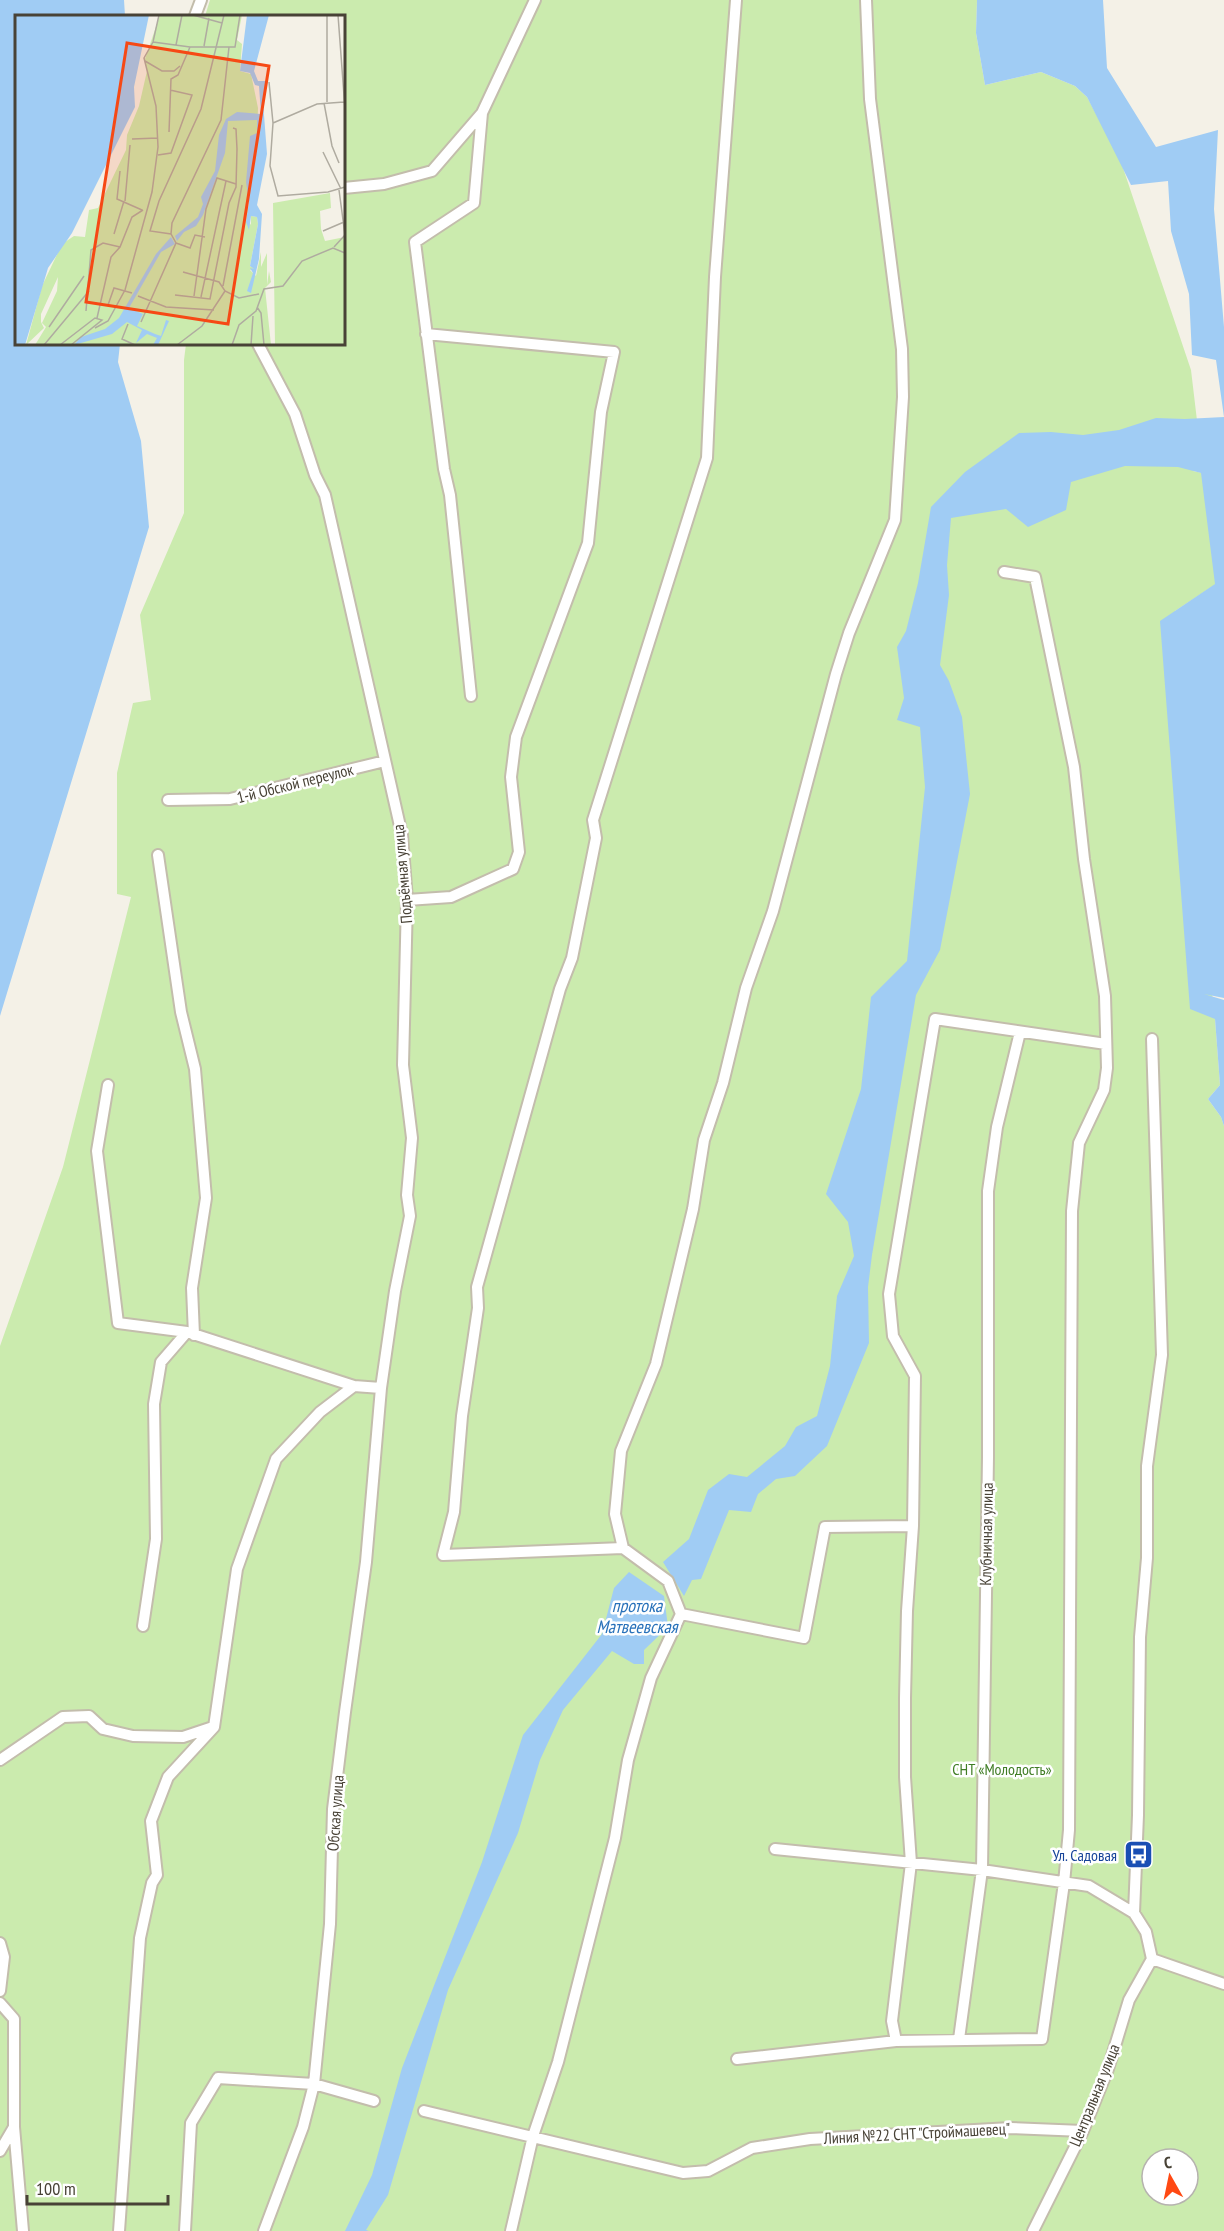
<svg xmlns="http://www.w3.org/2000/svg" width="1224" height="2231" font-family="'PT Sans Narrow',sans-serif">
<rect width="100%" height="100%" fill="#f4f1e7"/>
<path fill="#cbebae" fill-rule="evenodd" d="M210 0H977L976 33 985 85 1041 72 1075 86 1087 97 1120 159 1191 370 1198 429 1193 471 1202 473 1216 584 1175 611 1171 640 1215 1019 1220 1085 1208 1099 1221 1117 1224 1126V2231H0V1346L63 1167 131 897 117 894V773L133 703 151 700 140 615 184 513V360L186 344H344V16H205ZM1152 2159H1188V2195H1152Z"/>
<path fill="#a0ccf4" d="M0 0H124L125 16H16V344H120L118 362 141 441 149 527 0 1016Z
M977 0H1103L1107 68 1156 147 1218 130 1214 209 1224 327V998L1204 994 1224 1000V1126L1221 1117 1208 1099 1220 1085 1215 1019 1190 1009 1160 621 1215 584 1201 473 1178 467 1125 466 1071 482 1066 510 1028 527 1006 509 951 518 947 565 949 595 940 665 949 681 962 717 970 794 940 950 916 995 872 1255 868 1287 869 1343 827 1446 795 1476 776 1479 758 1494 751 1512 729 1510 701 1579 692 1580 684 1596 663 1562 689 1539 708 1490 729 1474 747 1477 785 1446 796 1427 817 1416 830 1366 837 1296 854 1256 848 1222 826 1194 861 1089 871 997 907 961 925 787 920 727 897 720 904 698 897 647 906 631 918 583 931 507 965 472 1019 433 1051 432 1083 435 1119 430 1156 418 1185 419 1224 417 1216 360 1192 355 1189 294 1171 231 1168 181 1131 185 1087 97 1075 86 1041 72 985 85 976 33Z
M629 1572 664 1596 668 1627 644 1650V1664H634L612 1651 563 1710 540 1760 518 1833 448 1990 388 2195 366 2230 369 2231H345L372 2175 402 2068 482 1862 523 1735 602 1634 614 1588Z"/>
<g fill="none" stroke-linecap="round" stroke-linejoin="round">
<defs>
<path id="minor" d="M195 16 201 0
M344 188 384 184 432 171 482 113
M258 344 295 414 315 475 325 495 402 835 407 900 403 1065 412 1138 407 1195 410 1216 395 1291 381 1388 366 1562 345 1712 333 1809 330 1924 314 2084 303 2127 264 2231
M471 696 450 495 444 469 415 242 474 203 482 113 535 0
M168 800 230 799 385 761
M158 855 181 1012 195 1069 206 1198 192 1288 194 1335
M407 900 451 897 513 869 519 852 511 777 516 737 588 543 601 412 614 352 426 334
M108 1085 97 1151 118 1323 187 1332 354 1386 381 1388
M623 1548 615 1514 621 1451 656 1364 693 1209 704 1140 723 1083 746 988 773 911 836 674 849 633 895 520 903 397 902 349 870 99 866 0
M681 1614 804 1638 825 1527 913 1526
M143 1626 156 1539 154 1404 161 1362 187 1332
M0 1760 63 1717 89 1716 103 1729 133 1736 183 1737 213 1727
M775 1849 982 1870 1089 1886 1134 1913 1146 1932 1152 1959
M1134 1913 1138 1815 1140 1637 1147 1558V1466L1162 1355 1152 1039
M0 1943 4 1957 0 1991
M1152 1959 1224 1984
M0 2003 14 2019V2127L23 2231
M959 2039 982 1870 988 1457V1191L997 1127 1020 1032
M896 2041 892 2021 911 1863 905 1777V1698L907 1611 913 1526 915 1376 893 1336 889 1294 935 1019 1106 1044
M737 2059 896 2041 1042 2039 1064 1883 1069 1830 1072 1211 1079 1143 1104 1090 1107 1068 1105 996 1084 859 1074 767 1035 577 1004 572
M424 2111 683 2173 708 2171 752 2148 810 2139 1011 2128 1083 2131
M0 2151 14 2127
M119 2231 140 1938 152 1883 157 1875 151 1821 168 1777 214 1727 237 1569 276 1459 320 1412 354 1386
M185 2231 191 2123 218 2078 314 2084 374 2101
M511 2231 533 2136 558 2062 615 1838 628 1760 651 1678 681 1614 668 1581 623 1548 443 1555 454 1512 462 1416 478 1308 477 1287 560 989 572 958 596 838 593 820 707 458 715 277 736 0
M1033 2231 1083 2131 1108 2069 1129 2000 1152 1959"/>
</defs>
<use href="#minor" stroke="#c3bdac" stroke-width="14"/>
<use href="#minor" stroke="#fff" stroke-width="10"/>
</g>
<defs>
<symbol id="bus-square" viewBox="-11 -11 22 22"><rect x="-9" y="-9" width="18" height="18" rx="4" fill="#1a4fb4" stroke="#fff"/><path d="M-5-6H5V4H4V6H2V4H-2V6H-4V4H-5ZM-3.5-4V0h7V-4ZM-3.5 1.2v1.5H-2V1.2ZM2 1.2v1.5H3.5V1.2Z" fill="#fff"/></symbol>
</defs>
<g fill-rule="evenodd">
<use href="#bus-square" x="1122" y="1838" width="33" height="33"/>
</g>
<g text-anchor="middle" stroke-width="5" stroke-linejoin="round" paint-order="stroke">
<g font-size="16" fill="#484236" stroke="#fff">
<text transform="translate(295 783) rotate(-14)" y="6">1-й Обской переулок</text>
<text transform="translate(402 874) rotate(-95)" y="6">Подъёмная улица</text>
<text transform="translate(986 1534) rotate(-89)" y="6">Клубничная улица</text>
<text transform="translate(335 1813) rotate(-86)" y="6">Обская улица</text>
<text transform="translate(1094 2095) rotate(-68)" y="6">Центральная улица</text>
<text transform="translate(917 2133) rotate(-3)" y="6">Линия №22 СНТ "Строймашевец"</text>
</g>
<g font-size="16" fill="#407d25" stroke="#fff">
<text x="1002" y="1775">СНТ «Молодость»</text>
</g>
<g font-size="16" fill="#164399" stroke="#fff" text-anchor="end">
<text x="1117" y="1861">Ул. Садовая</text>
</g>
<g font-size="18" font-style="italic" fill="#2972ba" stroke="#fff">
<text x="637" y="1612">протока<tspan x="637" dy="21">Матвеевская</tspan></text>
</g>
</g>
<g transform="translate(15 15)">
<rect width="330" height="330" fill="#f4f1e7"/>
<path d="M145 0H227L222 25 227 29 225 56 236 59 243 93 242 118 236 124 233 180 234 207 236 210V201L242 202 243 209 235 251 240 254 235 255 241 261 246 237V252L252 238V270L254 256 256 267 250 273 256 330H20L31 312 27 308 42 276 43 262 26 299V307L29 313 11 330 27 271 47 229 59 221 70 222 74 195 83 193 111 135 112 120 124 91 132 56 130 44ZM315 178 316 193 305 196 306 214 310 226 330 222V330H260L258 188Z" fill="#cbebae"/>
<path d="M0 0H134L119 72 120 92 57 218 33 253 10 330H0ZM232 0H254L239 56 243 66H251L248 87 252 139 242 190 247 199 244 244 236 278 232 276 238 258 235 253 239 254 235 251 243 209 242 202 236 201 234 215 231 207 234 187 231 167 235 121 242 118V105L213 106 210 138 188 200 181 211 169 217 162 226 160 221 183 202 188 189 186 182 200 156 204 120 211 104 222 97 246 99 244 71 240 70 235 58 225 56ZM156 222 160 229 146 237 114 293 128 299 122 311 140 319 146 321 151 305 154 306 143 330H138L142 323 132 319 121 328 127 315 112 307 97 319 59 330 66 322 90 314 104 303 141 239Z" fill="#a0ccf4"/>
<path fill="none" stroke="#afaba0" stroke-width="1.5" d="M178 0 207 8M323 0 330 94M138 27 175 32H220L225 0M161 30 167 0M189 31 194 3M130 46 147 56H159L165 51M254 67 258 108 255 151 263 181 313 177 330 172M312 87V0M309 88 317 131 324 148M258 108 302 89 329 87M154 117 156 64 163 60 175 32M117 124 143 123M308 137 326 174M143 140 156 138 177 80 155 75M105 156 102 184 127 195M110 186 115 130M308 216 329 207M99 219 109 186M156 219 157 208 206 105 214 32M161 228 175 233 180 220 190 222M319 232 330 220 324 175M168 257 204 267 210 276 224 283 244 279M208 271 227 170M160 280 195 284 214 188 221 172 222 134 221 114 218 113M123 281 151 292 199 295M179 281 191 194 202 163 221 169M186 282 211 166M93 290 99 273 117 278M242 292 246 298 249 330M71 296 76 235 88 228 105 232M82 303 96 242 105 232 117 202 128 195M126 307 161 228 156 219 135 216 144 186 186 94 209 0M113 309 107 324 120 330M34 312 69 261M80 313 93 306 110 275 137 177 143 132 141 91 129 43 138 27 144 0M29 330 74 276M45 330 80 303 87 305 56 330M162 330 187 311 210 276M217 330 224 310 241 296 249 274 268 271 287 246 318 233 330 238M236 330 238 301"/>
<path fill="#f64915" fill-opacity="0.15" stroke="#f64915" stroke-width="3" d="M112 28 254 51 213 309 71 287Z"/>
<rect width="330" height="330" fill="none" stroke="#484236" stroke-width="3"/>
</g>
<g transform="translate(1170 2177) rotate(351)"><circle r="28" fill="#ffffff" stroke="#b6b3af" stroke-width="1.5"/>
<path d="M0-4.5L10 22L0 15L-10 22Z" fill="#ff4913"/>
<text y="-9" font-size="16" font-weight="bold" text-anchor="middle" fill="#484236">С</text>
</g>
<path d="M27 2195v9h141v-9" fill="none" stroke="#484236" stroke-width="3"/>
<text x="36" y="2195" font-size="18" fill="#484236" stroke="#ffffff" stroke-width="4.5" paint-order="stroke">100 m</text>
</svg>
